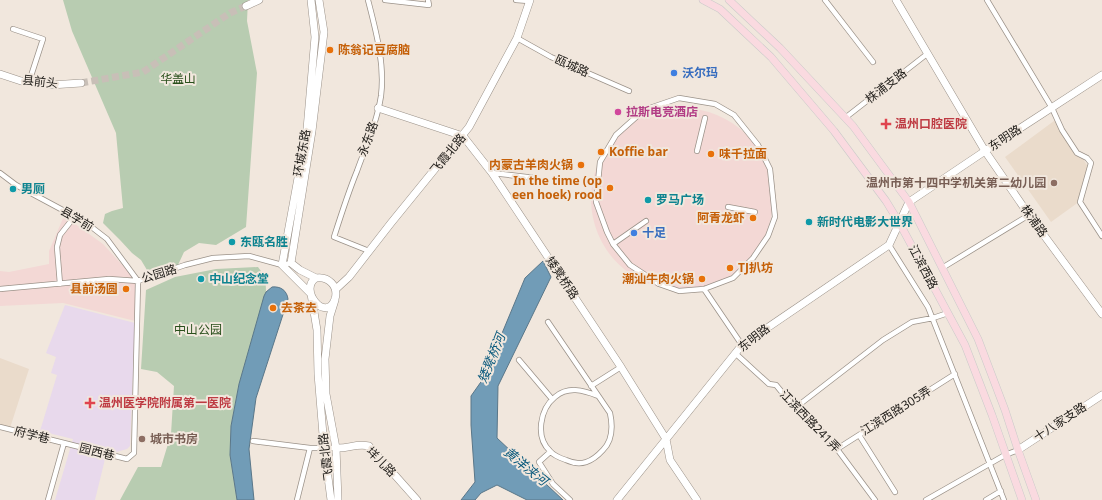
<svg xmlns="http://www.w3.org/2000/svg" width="1102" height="500" font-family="'Noto Sans','Noto Sans SC',sans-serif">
<rect width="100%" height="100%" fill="#f1e7dd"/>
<path fill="#f3d8d5" d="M591 199a91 91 0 1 1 182 0a91 91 0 1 1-182 0Z
M64 216 103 244 135 279V321L63 303 0 306V271L9 272 49 264V251Z"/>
<path fill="#eadbcb" d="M1058 118 1088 167 1081 198 1076 204 1051 222 1005 157Z
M0 358 29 369 10 428 0 425Z"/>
<path fill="#e8d9ec" d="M65 305 135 323 130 446 127 449 106 455 95 500H55L73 439 40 431 57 375 51 373 56 357 46 353Z"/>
<path fill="#b8ccb1" d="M63 0H248L247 21 257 73 246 227 216 245 199 243 184 252 178 265 147 270 141 260 132 253 120 240 103 223 105 214 112 211 123 208 116 133 72 31Z
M258 267C265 276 266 281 266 292L239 384 231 426 230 455 237 500H120L138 467H161L171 434 174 386 157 372 141 369 146 290 175 277 216 269Z"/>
<path fill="#719cb7" stroke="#5a7789" d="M543 261 551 277 498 386 497 438 563 500H527L497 485 481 493 475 500H461L475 482 471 425V396L483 379 525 278Z
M272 287C281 286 287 291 288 299L256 398 249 449 254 500H237L230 455 231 426 239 384 264 296 266 292Z"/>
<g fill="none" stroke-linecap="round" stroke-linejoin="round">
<path stroke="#c8bfb7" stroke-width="7" stroke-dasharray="7 3.5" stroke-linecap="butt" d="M81 83 143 72 230 13 246 6"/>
<defs>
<path id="street" d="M368 0C376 31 385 64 381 96 377 122 366 146 357 171 348 193 341 215 334 237L369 251
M385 0 429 5 428 0
M516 0 529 1
M825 0 873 62
M987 0 1052 108 1062 130 1077 153 1087 158 1091 163 1080 202 1102 236
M13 29 43 39 29 82
M517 38 551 57 629 91
M679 98 715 104 734 115 758 145 770 169 775 217 768 236 753 258 733 278 704 289 679 291 659 284 630 265 613 244 607 232 596 202 600 162 616 135 644 110Z
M845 118 927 54
M697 151 705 118
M0 173 16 185 85 222 107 239 138 281
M492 173 535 178
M728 207 755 212
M613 244 646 221
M889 245 928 307 1004 500
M942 268 1029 215
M60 284 57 247 60 235 75 216
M0 289 109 279 138 281 185 265 213 258 249 256 282 265 291 263
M704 289 742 345
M548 322 610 413C613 427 613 440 603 450 592 462 581 467 566 460 560 458 554 456 550 451 535 437 540 409 555 397 568 386 583 390 598 396
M735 353 769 384 776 385 795 408 828 437 837 449 875 500
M519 360 552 399
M591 386 621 367
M795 408 883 340 912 322 933 318 948 313
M0 427 64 443
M859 435 895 492
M253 441 310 448H336
M837 449 955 374
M550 452 539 462 553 484 570 500
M48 500 64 443 127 459 134 453 138 281
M297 500 310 448
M926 500 1005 455 1018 450
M986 500 1001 491"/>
<path id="secondary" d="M311 0 315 37 307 129 282 265 311 294 317 330 318 374 324 447 331 500
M896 0 985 151 1029 215 1102 314
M246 6 259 0
M0 74 21 81 51 85 81 83
M378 108 463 136 492 173 621 367 666 439 670 460 697 500
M316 278 300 270 291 263 312 131 324 32 319 0
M316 278C328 276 339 286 335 299 326 324 298 289 316 278Z
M336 289 349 277 391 223 469 127 517 38 530 0
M335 300 330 316 325 359 326 394 336 448 338 500
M336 448C348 449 356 443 369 446L417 500
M1018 450 1102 395
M617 500 742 345 889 245 909 202 985 151 1102 75"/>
<path id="primary" d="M703 0 720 9 771 57 834 131 886 201 900 224 965 345 992 415 1022 500
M729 0 780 48 853 126 909 202 978 339 1005 410 1018 450 1036 500"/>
</defs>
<use href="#street" stroke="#9b9289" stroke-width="6"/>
<use href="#secondary" stroke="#9b9289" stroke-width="8"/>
<use href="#primary" stroke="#cacac9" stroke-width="8"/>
<use href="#street" stroke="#fff" stroke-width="4.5"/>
<use href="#secondary" stroke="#fff" stroke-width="7"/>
<use href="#primary" stroke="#fadae0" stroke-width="7"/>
</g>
<g fill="#e8710a" stroke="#f1e7dd" stroke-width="1.5">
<circle cx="330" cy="50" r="4"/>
<circle cx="601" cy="152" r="4"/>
<circle cx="711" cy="154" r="4"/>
<circle cx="581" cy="165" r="4"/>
<circle cx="610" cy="188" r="4"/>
<circle cx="753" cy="218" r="4"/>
<circle cx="730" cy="268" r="4"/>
<circle cx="702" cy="279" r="4"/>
<circle cx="126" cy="289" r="4"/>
<circle cx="273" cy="308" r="4"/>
</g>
<g fill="#3f7fe0" stroke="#f1e7dd" stroke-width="1.5">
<circle cx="674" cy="73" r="4"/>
<circle cx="634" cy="233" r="4"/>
</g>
<circle fill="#d1479c" stroke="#f1e7dd" stroke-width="1.5" cx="618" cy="112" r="4"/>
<g fill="#e0444e" stroke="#f1e7dd" stroke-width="1.5">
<path d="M884 118h4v4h4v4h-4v4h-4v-4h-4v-4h4z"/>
<path d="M88 397h4v4h4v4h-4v4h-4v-4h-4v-4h4z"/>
</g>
<g fill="#8d6e63" stroke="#f1e7dd" stroke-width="1.5">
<circle cx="1054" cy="183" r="4"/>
<circle cx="142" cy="439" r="4"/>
</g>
<g fill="#0f9aa8" stroke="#f1e7dd" stroke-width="1.5">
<circle cx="13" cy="189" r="4"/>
<circle cx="648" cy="200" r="4"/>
<circle cx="809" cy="222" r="4"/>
<circle cx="232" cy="242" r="4"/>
<circle cx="201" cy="279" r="4"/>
</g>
<g text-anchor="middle" stroke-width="4" stroke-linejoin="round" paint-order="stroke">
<g font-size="12" font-weight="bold" fill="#c56008" stroke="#f1e7dd" text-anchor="start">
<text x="338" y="54">陈翁记豆腐脑</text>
<text x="609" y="156">Koffie bar</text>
<text x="719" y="158">味千拉面</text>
<text x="573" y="169" text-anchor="end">内蒙古羊肉火锅</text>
<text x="602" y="185" text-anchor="end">In the time (op<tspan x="602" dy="14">een hoek) rood</tspan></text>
<text x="745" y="222" text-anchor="end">阿青龙虾</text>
<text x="738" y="272">TJ扒坊</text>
<text x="694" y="283" text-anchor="end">潮汕牛肉火锅</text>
<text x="118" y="293" text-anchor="end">县前汤圆</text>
<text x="281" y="312">去茶去</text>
</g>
<g font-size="12" fill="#24211d" stroke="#f1e7dd">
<text transform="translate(572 66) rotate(24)" y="4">瓯城路</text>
<text transform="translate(40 82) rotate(6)" y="4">县前头</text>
<text transform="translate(886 86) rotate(-38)" y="4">株浦支路</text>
<text transform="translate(1005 138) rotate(-33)" y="4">东明路</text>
<text transform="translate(368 139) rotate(-70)" y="4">永东路</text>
<text transform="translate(302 153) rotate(-80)" y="4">环城东路</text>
<text transform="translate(448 154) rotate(-51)" y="4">飞霞北路</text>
<text transform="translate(77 219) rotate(31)" y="4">县学前</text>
<text transform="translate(1034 221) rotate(54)" y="4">株浦路</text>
<text transform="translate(923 267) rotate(62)" y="4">江滨西路</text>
<text transform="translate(159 274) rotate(-17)" y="4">公园路</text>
<text transform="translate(562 278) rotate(56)" y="4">矮凳桥路</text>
<text transform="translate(754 338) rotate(-38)" y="4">东明路</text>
<text transform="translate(896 411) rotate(-32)" y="4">江滨西路305弄</text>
<text transform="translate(810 421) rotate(46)" y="4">江滨西路241弄</text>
<text transform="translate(1060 422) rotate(-33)" y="4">十八家支路</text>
<text transform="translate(32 435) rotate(14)" y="4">府学巷</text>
<text transform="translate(97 452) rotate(14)" y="4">园西巷</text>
<text transform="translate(326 457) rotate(-97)" y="4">飞霞北路</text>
<text transform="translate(381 462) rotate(45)" y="4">垟儿路</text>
</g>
<g font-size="12" font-weight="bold" fill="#366cbe" stroke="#f1e7dd" text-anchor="start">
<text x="682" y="77">沃尔玛</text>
<text x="642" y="237">十足</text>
</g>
<g font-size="12" fill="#294f1b" stroke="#f1e7dd">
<text x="178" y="83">华盖山</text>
<text x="198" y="334">中山公园</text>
</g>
<g font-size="12" font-weight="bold" fill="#b23c85" stroke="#f1e7dd" text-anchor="start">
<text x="626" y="116">拉斯电竞酒店</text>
</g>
<g font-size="12" font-weight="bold" fill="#be3a42" stroke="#f1e7dd" text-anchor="start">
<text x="895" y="128">温州口腔医院</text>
<text x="99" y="407">温州医学院附属第一医院</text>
</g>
<g font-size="12" font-weight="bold" fill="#785e54" stroke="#f1e7dd" text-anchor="end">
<text x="1046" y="187">温州市第十四中学机关第二幼儿园</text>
<text x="150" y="443" text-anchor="start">城市书房</text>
</g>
<g font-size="12" font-weight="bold" fill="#0d838f" stroke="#f1e7dd" text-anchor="start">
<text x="21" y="193">男厕</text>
<text x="656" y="204">罗马广场</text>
<text x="817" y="226">新时代电影大世界</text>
<text x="240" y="246">东瓯名胜</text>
<text x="209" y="283">中山纪念堂</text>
</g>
<g font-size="13" font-style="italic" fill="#07587c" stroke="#f1e7dd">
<text transform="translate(491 358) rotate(-68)" y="5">矮凳桥河</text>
<text transform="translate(526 466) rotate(39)" y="5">黄洋浃河</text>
</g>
</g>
</svg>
